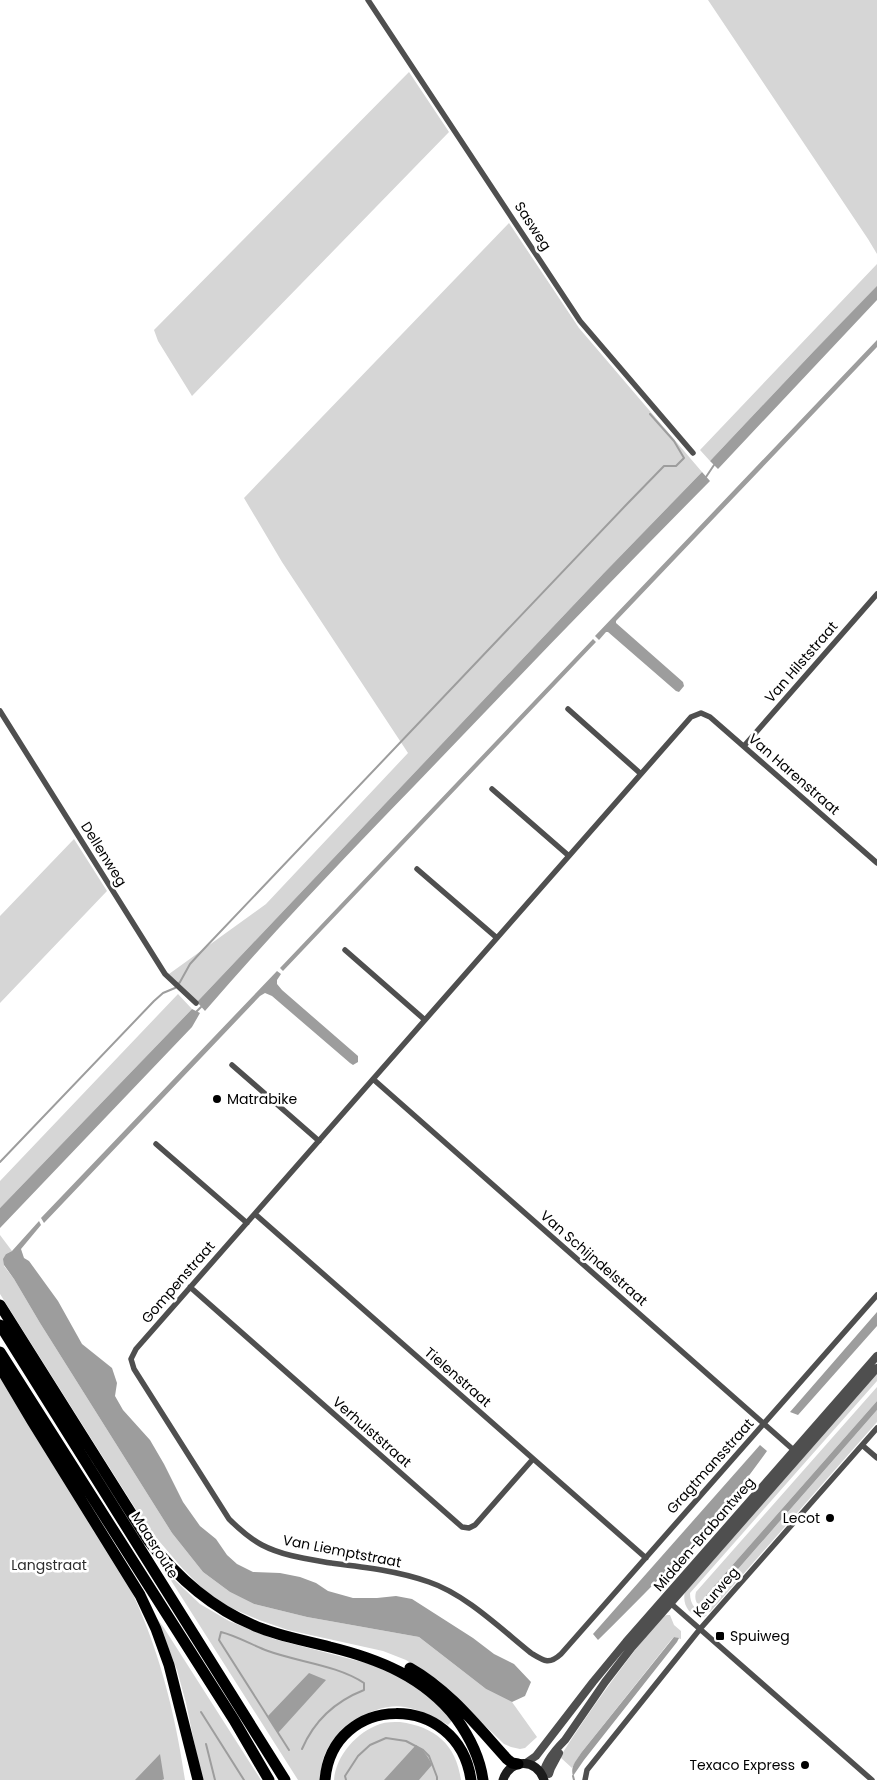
<svg xmlns="http://www.w3.org/2000/svg" width="877" height="1780" font-family="Poppins,sans-serif">
<rect width="100%" height="100%" fill="#fff"/>
<path fill="#d6d6d6" d="M708 0H877V254L868 239Z
M409 72 449 132 192 396 158 341 154 330Z
M509 223 579 328 702 472 603 574 197 1002 169 974 266 904 408 753 282 562 244 498Z
M877 264V287L813 352 710 461 700 450Z
M74 839 107 891 0 1003V916Z
M178 994 192 1009 0 1208V1181Z
M0 1235 12 1251 6 1254 4 1266 14 1279 40 1323 172 1533 203 1572 230 1592 254 1604 307 1617 419 1637 486 1689 512 1702 537 1737 525 1748 520 1749 511 1747 504 1744 438 1680 406 1660 383 1651 288 1630 259 1620 229 1607 204 1590 183 1569 147 1527 0 1294Z
M877 1370V1381L690 1593C690 1605 696 1611 707 1615L702 1618C688 1615 682 1604 685 1591Z
M0 1372 127 1582C158 1644 175 1712 185 1780H0Z
M877 1387V1401L707 1594 705 1598 709 1601 711 1600 877 1410V1422L710 1612C700 1609 693 1603 696 1592Z
M165 1571 200 1604 229 1621 274 1639 385 1668 422 1689 452 1721 448 1725C435 1717 421 1710 405 1707 377 1702 340 1725 327 1750 322 1758 321 1770 320 1780H298Z
M667 1615H670L674 1625 681 1631V1639L674 1637 671 1640 581 1753 572 1768 560 1757C591 1708 625 1662 661 1617Z
M156 1617 164 1628 261 1780H202L186 1703 177 1670Z
M400 1722C435 1727 456 1744 461 1780H334C336 1755 357 1732 380 1724 386 1722 394 1722 400 1722Z"/>
<path fill="#9d9d9d" d="M877 286V300L718 469 710 461 813 352Z
M877 340V347L616 621V623L683 682 684 686 679 692 676 691 608 632H606L599 640 595 636Z
M702 472 710 481C619 573 529 666 439 760 360 842 280 924 205 1011L197 1002 603 574Z
M593 639 596 642 283 971 280 968Z
M277 971 281 974 277 980V984L282 990 358 1056V1062L353 1065 350 1063 272 996 265 993 260 996 44 1223 41 1218Z
M192 1009 200 1013 192 1027 0 1228V1208Z
M39 1221 41 1225 21 1249 24 1258 29 1261 58 1301 82 1344 112 1368 117 1383 115 1396 123 1410 150 1440 164 1464 183 1502 200 1526 216 1539 227 1555 237 1564 253 1572 280 1573 300 1577 316 1583 328 1591 353 1598H377L396 1596 412 1599 473 1638 494 1654 514 1664 531 1682 525 1696 512 1702 486 1689 419 1637 307 1617 254 1604 230 1592 203 1572 172 1533 40 1323 14 1279 4 1265 3 1259 6 1254 12 1251Z
M877 1312V1326L798 1415 790 1412Z
M877 1401V1410L711 1600 707 1601 705 1598 707 1594Z
M760 1445 767 1451C718 1520 658 1581 598 1640L593 1634Z
M674 1637 679 1638 677 1642 584 1760 573 1776C570 1767 576 1761 581 1753Z
M309 1673 326 1680 278 1733 268 1716Z
M416 1745C424 1751 428 1756 432 1765L419 1780H384Z
M160 1754 164 1779 162 1780H135Z"/>
<g fill="none" stroke-linecap="round" stroke-linejoin="round">
<path stroke="#9d9d9d" stroke-width="2" d="M706 477 714 465
M197 1011 201 1007
M0 1162 154 1001 163 993 175 988 180 982 190 964 201 952 627 504 664 466H676L684 458 674 441 650 414
M201 1712 244 1780
M206 1744 215 1780
M289 1750 219 1640 221 1632C237 1636 252 1645 268 1651 298 1662 337 1665 364 1683V1690C336 1701 314 1721 302 1749
M573 1776 574 1780
M346 1780 345 1776 358 1756 370 1745 386 1738 406 1741 423 1750 429 1756 437 1777V1780"/>
<path stroke="#4f4f4f" stroke-width="5.5" d="M368 0 580 321 693 453
M568 709 641 774
M0 711 165 974 196 1003
M744 746 877 594
M492 789 569 856
M877 863 710 717 701 713 691 717 136 1349 131 1359 134 1369 229 1519C239 1529 249 1538 262 1545 283 1556 308 1559 331 1563 364 1567 398 1571 429 1582 465 1594 501 1629 531 1653 544 1661 549 1665 561 1654L877 1295
M417 869 497 938
M345 950 425 1020
M232 1065 319 1141
M373 1079 797 1453
M156 1144 247 1223
M255 1214 646 1558
M190 1287 462 1527 469 1528 475 1525 533 1459
M862 1445 877 1458
M668 1601 872 1780
M585 1780 587 1770 700 1629 877 1428"/>
<path stroke="#4f4f4f" stroke-width="8" d="M526 1763 536 1756 593 1682 626 1642 877 1356
M549 1774 551 1768 559 1753
M543 1777C543 1763 556 1749 565 1740L605 1682 632 1647 877 1368"/>
<path stroke="#1c1c1c" stroke-width="9" d="M503 1780C510 1758 537 1758 544 1780"/>
<path stroke="#000" stroke-width="11" d="M0 1305 148 1540C176 1576 210 1607 253 1625 277 1636 304 1640 330 1647 379 1659 424 1677 456 1718 469 1736 480 1758 483 1780
M0 1325 285 1780
M0 1352 234 1720 269 1780
M0 1367 32 1421 140 1595 156 1629 169 1665 198 1780
M410 1668C449 1690 477 1726 507 1759L512 1763 518 1764
M325 1780C332 1693 458 1690 471 1780"/>
</g>
<g fill="#000" stroke="#fff" stroke-width="2">
<circle cx="217" cy="1099" r="5"/>
<circle cx="830" cy="1518" r="5"/>
<rect x="715" y="1631" width="10" height="10" rx="2.5"/>
<circle cx="805" cy="1765" r="5"/>
</g>
<g text-anchor="middle" stroke-width="5" stroke-linejoin="round" paint-order="stroke">
<g font-size="14" fill="#000" stroke="#fff">
<text transform="translate(533 226) rotate(57)" y="5">Sasweg</text>
<text transform="translate(801 662) rotate(-49)" y="5">Van Hilststraat</text>
<text transform="translate(794 774) rotate(41)" y="5">Van Harenstraat</text>
<text transform="translate(104 854) rotate(58)" y="5">Dellenweg</text>
<text transform="translate(594 1258) rotate(41)" y="5">Van Schijndelstraat</text>
<text transform="translate(178 1282) rotate(-49)" y="5">Gompenstraat</text>
<text transform="translate(458 1377) rotate(41)" y="5">Tielenstraat</text>
<text transform="translate(372 1432) rotate(41)" y="5">Verhulststraat</text>
<text transform="translate(710 1466) rotate(-48)" y="5">Gragtmansstraat</text>
<text transform="translate(704 1534) rotate(-49)" y="5">Midden-Brabantweg</text>
<text transform="translate(155 1545) rotate(58)" y="5">Maasroute</text>
<text transform="translate(342 1551) rotate(11)" y="5">Van Liemptstraat</text>
<text transform="translate(716 1592) rotate(-49)" y="5">Keurweg</text>
</g>
<g font-size="14" fill="#000" stroke="#fff" text-anchor="start">
<text x="227" y="1104">Matrabike</text>
<text x="820" y="1523" text-anchor="end">Lecot</text>
<text x="730" y="1641">Spuiweg</text>
<text x="795" y="1770" text-anchor="end">Texaco Express</text>
</g>
<g font-size="14" fill="#2d2d2d" stroke="#fff">
<text x="49" y="1570">Langstraat</text>
</g>
</g>
</svg>
